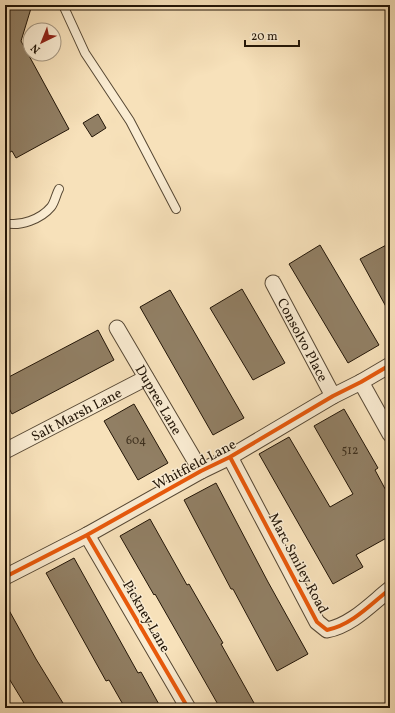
<svg xmlns="http://www.w3.org/2000/svg" width="395" height="713" font-family="Vollkorn,serif">
<rect width="100%" height="100%" fill="#f7e1ba"/>
<filter id="stains"><feTurbulence type="fractalNoise" baseFrequency=".005" numOctaves="4"/><feColorMatrix values="0 0 0 0 .2 0 0 0 0 .09 0 0 0 0 .02 0 0 0 .5 -.17"/></filter>
<radialGradient id="worn" r=".72"><stop offset=".6" stop-color="#630" stop-opacity="0"/><stop offset="1" stop-color="#630" stop-opacity=".3"/></radialGradient>
<path fill="#917f64" stroke="#221507" d="M5 5H32L21 41 69 129 16 158 12 151 5 155Z
M98 114 106 128 92 137 83 123Z
M390 243V314L360 259Z
M320 245 379 345 348 363 289 264Z
M242 289 285 363 253 380 210 308Z
M170 290 244 418 213 435 140 307Z
M98 330 114 360 12 414 5 401V379Z
M134 404 168 463 138 480 104 421Z
M344 409 378 468 375 470 390 498V536L356 555 363 567 333 584 259 454 289 437 330 507 353 494 314 426Z
M216 483 268 582 308 654 277 671 233 589H231L184 500Z
M150 519 187 585 189 584 223 643 221 644 254 703 245 708H220L155 594 154 595 120 536Z
M74 558 138 673 141 672 161 708H125L109 680 106 681 46 573Z
M5 603 36 659 66 708H27L5 672Z"/>
<g fill="none" stroke-linecap="round" stroke-linejoin="round">
<defs>
<path id="service" d="M63 5 85 53 130 121 176 209
M5 223C20 227 41 219 51 207 55 202 56 194 59 189"/>
<g id="minor">
<path id="s1" d="M273 283 333 396"/>
<path id="s2" d="M117 328 201 471"/>
<path d="M361 382 390 434"/>
<path id="s3" d="M5 451 146 378"/>
<path d="M230 457 317 622 327 630C352 625 371 604 390 589"/>
<path d="M87 535 188 708"/>
<path d="M5 577 87 535 201 471 230 457 333 396 361 382 390 365"/>
</g>
</defs>
<use href="#service" stroke="#574834" stroke-width="10"/>
<use href="#minor" stroke="#574834" stroke-width="17"/>
<use href="#service" stroke="#faecd2" stroke-width="8"/>
<use href="#minor" stroke="#faecd2" stroke-width="15"/>
<defs>
<path id="cycleway" d="M230 457 317 622 327 630C352 625 371 604 390 589
M87 535 188 708
M5 577 87 535 201 471 230 457 333 396 361 382 390 365"/>
</defs>
<use href="#cycleway" stroke="#faecd2" stroke-width="6"/>
<use href="#cycleway" stroke="#e8590c" stroke-width="4"/>
</g>
<g text-anchor="middle" stroke-width="3" stroke-linejoin="round" paint-order="stroke">
<g font-size="12" fill="#3e301e">
<text x="136" y="444">604</text>
<text x="350" y="454">512</text>
</g>
<g font-size="14" fill="#221507" stroke="#faecd2">
<text dy="5" stroke="none"><textPath href="#s1" startOffset="64">Consolvo Place</textPath></text>
<text dy="5" stroke="none"><textPath href="#s2" startOffset="83">Dupree Lane</textPath></text>
<text dy="5" stroke="none"><textPath href="#s3" startOffset="80">Salt Marsh Lane</textPath></text>
<text transform="translate(194 464) rotate(-28)" y="5">Whitfield Lane</text>
<text transform="translate(299 563) rotate(62)" y="5">Marc Smiley Road</text>
<text transform="translate(147 616) rotate(60)" y="5">Pickney Lane</text>
</g>
</g>
<rect width="395" height="713" fill="none" stroke="#f7e1ba" stroke-width="20"/>
<rect x="6" y="6" width="383" height="701" fill="none" stroke="#221507" stroke-width="2"/>
<rect x="10" y="10" width="375" height="693" fill="none" stroke="#221507"/>
<g transform="translate(42 42) rotate(223)"><circle r="19" fill="#faecd2" stroke="#a49681"/>
<path d="M0-3L7 15L0 10L-7 15Z" fill="#8f2418"/>
<text y="-6" font-size="11" font-weight="bold" text-anchor="middle" fill="#221507">N</text>
</g>
<path d="M245 40v6h54v-6" fill="none" stroke="#221507" stroke-width="2"/>
<text x="251" y="40" font-size="12" fill="#221507" stroke="#faecd2" stroke-width="3" paint-order="stroke">20 m</text>
<rect width="100%" height="100%" filter="url(#stains)"/>
<rect width="100%" height="100%" fill="url(#worn)"/>
</svg>
